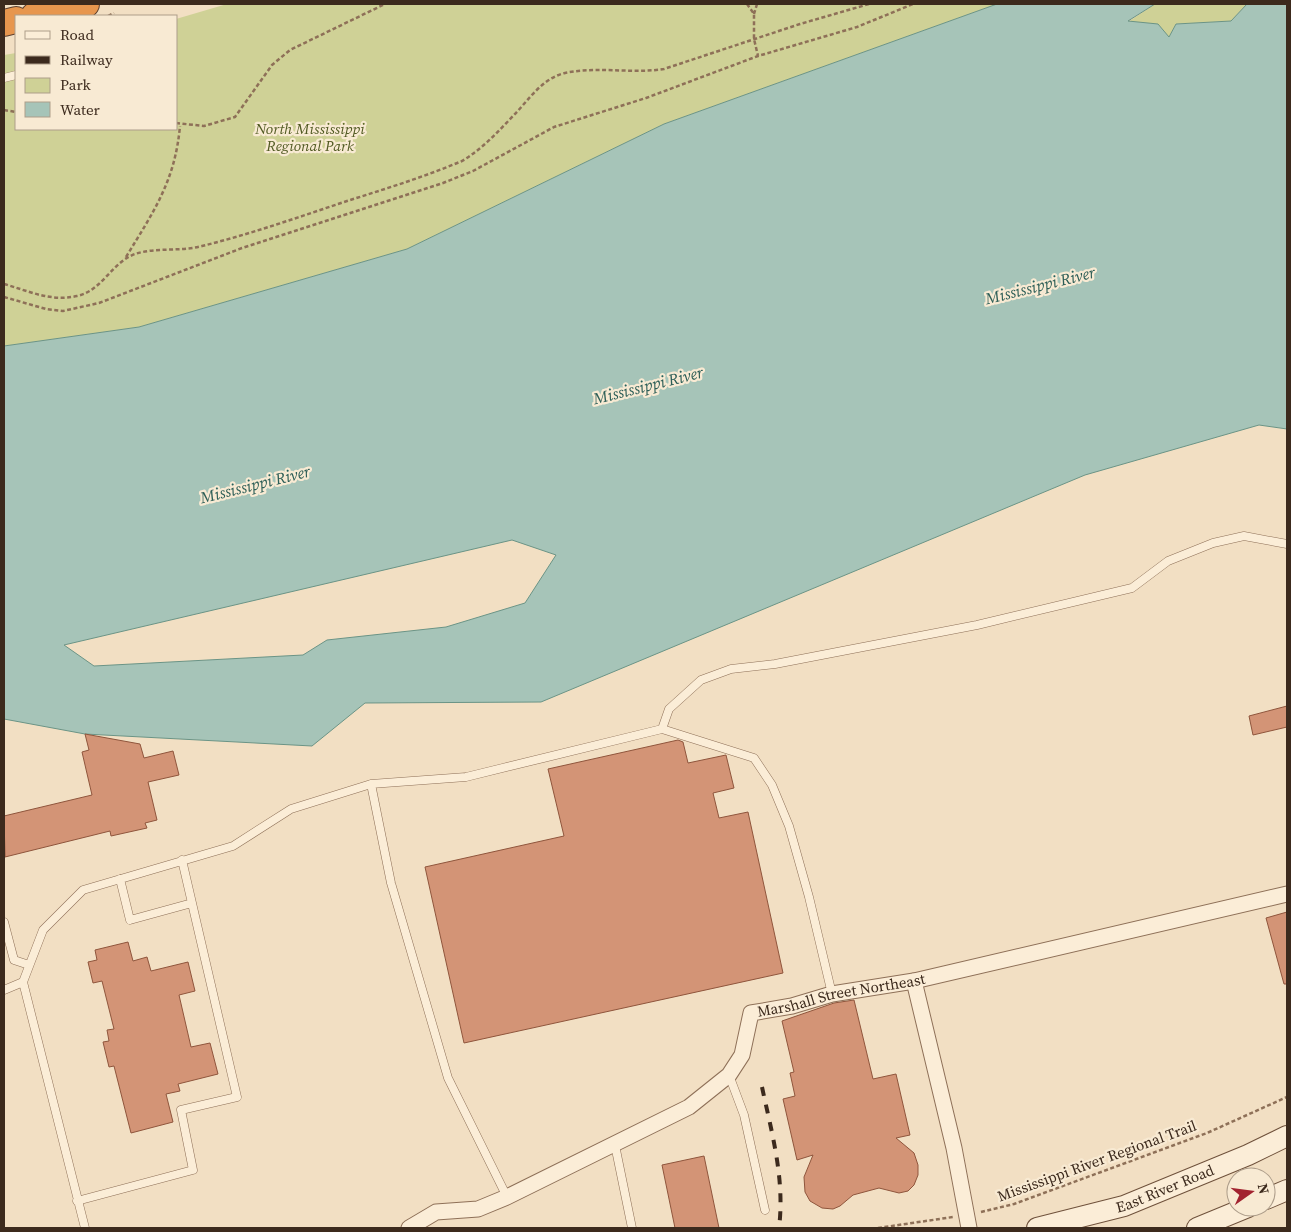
<svg xmlns="http://www.w3.org/2000/svg" width="1291" height="1232" font-family="'Source Serif 4',serif">
<rect width="100%" height="100%" fill="#f2dfc3"/>
<path fill="#cfd196" d="M227 4H997L664 124 407 249 139 327 4 346V55L16 53V129H176V19Z
M1155 4H1247L1231 21 1176 24 1169 37 1128 22Z"/>
<path fill="#a6c4b8" stroke="#6b9486" fill-rule="evenodd" d="M997 4H1155L1128 21 1158 24 1169 37 1176 24 1231 21 1247 4H1287V429L1259 425 1085 475 541 702 365 703 312 746 85 734 4 719V346L139 327 407 249 664 124ZM512 540 556 555 525 603 446 627 327 640 303 655 94 666 64 645Z"/>
<path fill="#d39476" stroke="#8f553c" d="M1287 706V727L1253 735 1249 716Z
M85 734 140 744 144 758 173 751 179 775 148 782 157 820 145 823 147 828 111 836 110 831 5 857 4 816 92 795 82 752 89 750Z
M678 740 683 742 688 763 726 755 734 788 713 793 719 818 748 812 783 973 464 1043 425 867 564 836 548 769Z
M1287 912V984H1284L1266 918Z
M128 942 133 961 147 957 151 971 188 962 195 991 179 995 191 1047 210 1043 218 1074 178 1084 180 1091 166 1094 173 1122 131 1133 114 1066 109 1067 103 1042 109 1041 107 1030 114 1029 102 981 93 983 88 962 97 960 95 950Z
M854 1000 873 1079 896 1074 910 1135 896 1138 914 1153 918 1165V1175L914 1185 908 1191 899 1193 879 1188 853 1195 840 1206 833 1209 822 1208 810 1201 805 1192 804 1177 813 1155 797 1160 783 1099 795 1096 790 1073 794 1072 782 1021 834 1003Z
M704 1156 719 1228H675L662 1165Z"/>
<g fill="none" stroke-linecap="round" stroke-linejoin="round">
<defs>
<path id="lane" d="M4 78 16 75
M662 729 669 709 701 680 731 669 775 664 977 625 1132 588 1168 561 1213 543 1244 536 1287 544
M371 784 391 883 448 1078 507 1197
M120 879 130 920 192 903
M4 922 14 960 29 965
M4 990 23 982
M729 1075 744 1115 765 1210
M615 1145 632 1228
M77 1201 193 1170 181 1110 237 1097 182 860
M85 1228 23 982 43 930 83 890 233 846 291 809 371 784 466 777 662 729 754 758 772 785 789 826 809 897 832 994"/>
<g id="street">
<path d="M914 981 954 1148 969 1228"/>
<path id="s1" d="M409 1228 436 1212 478 1209 507 1197 689 1107 729 1075 742 1055 751 1013 792 1006 832 994 914 981 1287 894"/>
</g>
<g id="secondary">
<path d="M1266 1199 1287 1190"/>
<path id="s2" d="M1037 1228 1124 1206 1248 1155 1287 1136"/>
<path d="M1197 1228 1248 1207"/>
</g>
<path id="highway" d="M34 16 86 4
M4 23 16 20"/>
</defs>
<use href="#lane" stroke="#8e7058" stroke-width="9"/>
<use href="#street" stroke="#8e7058" stroke-width="17"/>
<use href="#secondary" stroke="#6f513b" stroke-width="22"/>
<use href="#highway" stroke="#5b3e2d" stroke-width="28"/>
<path stroke="#8e7058" stroke-width="2.5" stroke-dasharray="4 2.5" stroke-linecap="butt" d="M747 4 754 14V39L758 56
M754 14 757 4
M108 16 114 13
M4 110 16 112
M176 123 204 126 235 117 272 65 290 50 385 4
M126 257C154 211 175 181 180 126
M4 284C29 291 50 302 77 296 102 291 112 262 135 254 156 247 180 252 202 246 251 234 299 217 347 201 385 189 424 177 462 161 482 149 497 133 513 116 528 101 542 78 565 73 597 66 631 74 664 69L800 24 869 4
M4 297 46 309 63 311 99 303 242 248 443 183 473 171 554 127 646 98 758 56 857 27 913 4
M981 1212 1014 1204 1207 1133 1287 1097
M878 1228 953 1217"/>
<use href="#lane" stroke="#fbedd7" stroke-width="8"/>
<use href="#street" stroke="#fbedd7" stroke-width="15"/>
<use href="#secondary" stroke="#fbedd7" stroke-width="20"/>
<use href="#highway" stroke="#e7964e" stroke-width="26"/>
<path stroke="#3c2a1d" stroke-width="4" stroke-dasharray="9 9" stroke-linecap="butt" d="M762 1087C772 1134 785 1179 779 1228"/>
</g>
<g text-anchor="middle" stroke-width="4.5" stroke-linejoin="round" paint-order="stroke">
<g font-size="15" font-style="italic" fill="#515a22" stroke="#f8ead3">
<text x="310" y="134">North Mississippi<tspan x="310" dy="17">Regional Park</tspan></text>
</g>
<g font-size="15" fill="#3c2a1d" stroke="#f8ead3">
<text dy="5" stroke="none"><textPath href="#s1" startOffset="518">Marshall Street Northeast</textPath></text>
<text transform="translate(1097 1161) rotate(-20)" y="5">Mississippi River Regional Trail</text>
<text dy="5" stroke="none"><textPath href="#s2" startOffset="134">East River Road</textPath></text>
</g>
<g font-size="16" font-style="italic" fill="#2b5d56" stroke="#f8ead3">
<text transform="translate(1040 285) rotate(-14)" y="6">Mississippi River</text>
<text transform="translate(648 385) rotate(-14)" y="6">Mississippi River</text>
<text transform="translate(255 484) rotate(-14)" y="6">Mississippi River</text>
</g>
</g>
<rect width="1291" height="1232" fill="none" stroke="#3c2a1d" stroke-width="10"/>
<rect x="15" y="15" width="162" height="115" fill="#f8ead3" stroke="#ad9d8a"/>
<rect x="25" y="31" width="25" height="8" fill="#fbedd7" stroke="#ad9d8a"/>
<text x="60" y="40" font-size="15" fill="#3c2a1d">Road</text>
<rect x="25" y="56" width="25" height="8" fill="#3c2a1d" stroke="#ad9d8a"/>
<text x="60" y="65" font-size="15" fill="#3c2a1d">Railway</text>
<rect x="25" y="78" width="25" height="15" fill="#cfd196" stroke="#ad9d8a"/>
<text x="60" y="90" font-size="15" fill="#3c2a1d">Park</text>
<rect x="25" y="102" width="25" height="15" fill="#a6c4b8" stroke="#ad9d8a"/>
<text x="60" y="115" font-size="15" fill="#3c2a1d">Water</text>
<g transform="translate(1251 1192) rotate(76)"><circle r="24" fill="#f8ead3" stroke="#ad9d8a"/>
<path d="M0-4L9 19L0 12L-9 19Z" fill="#a22330"/>
<text y="-8" font-size="14" font-weight="bold" text-anchor="middle" fill="#3c2a1d">N</text>
</g>
</svg>
